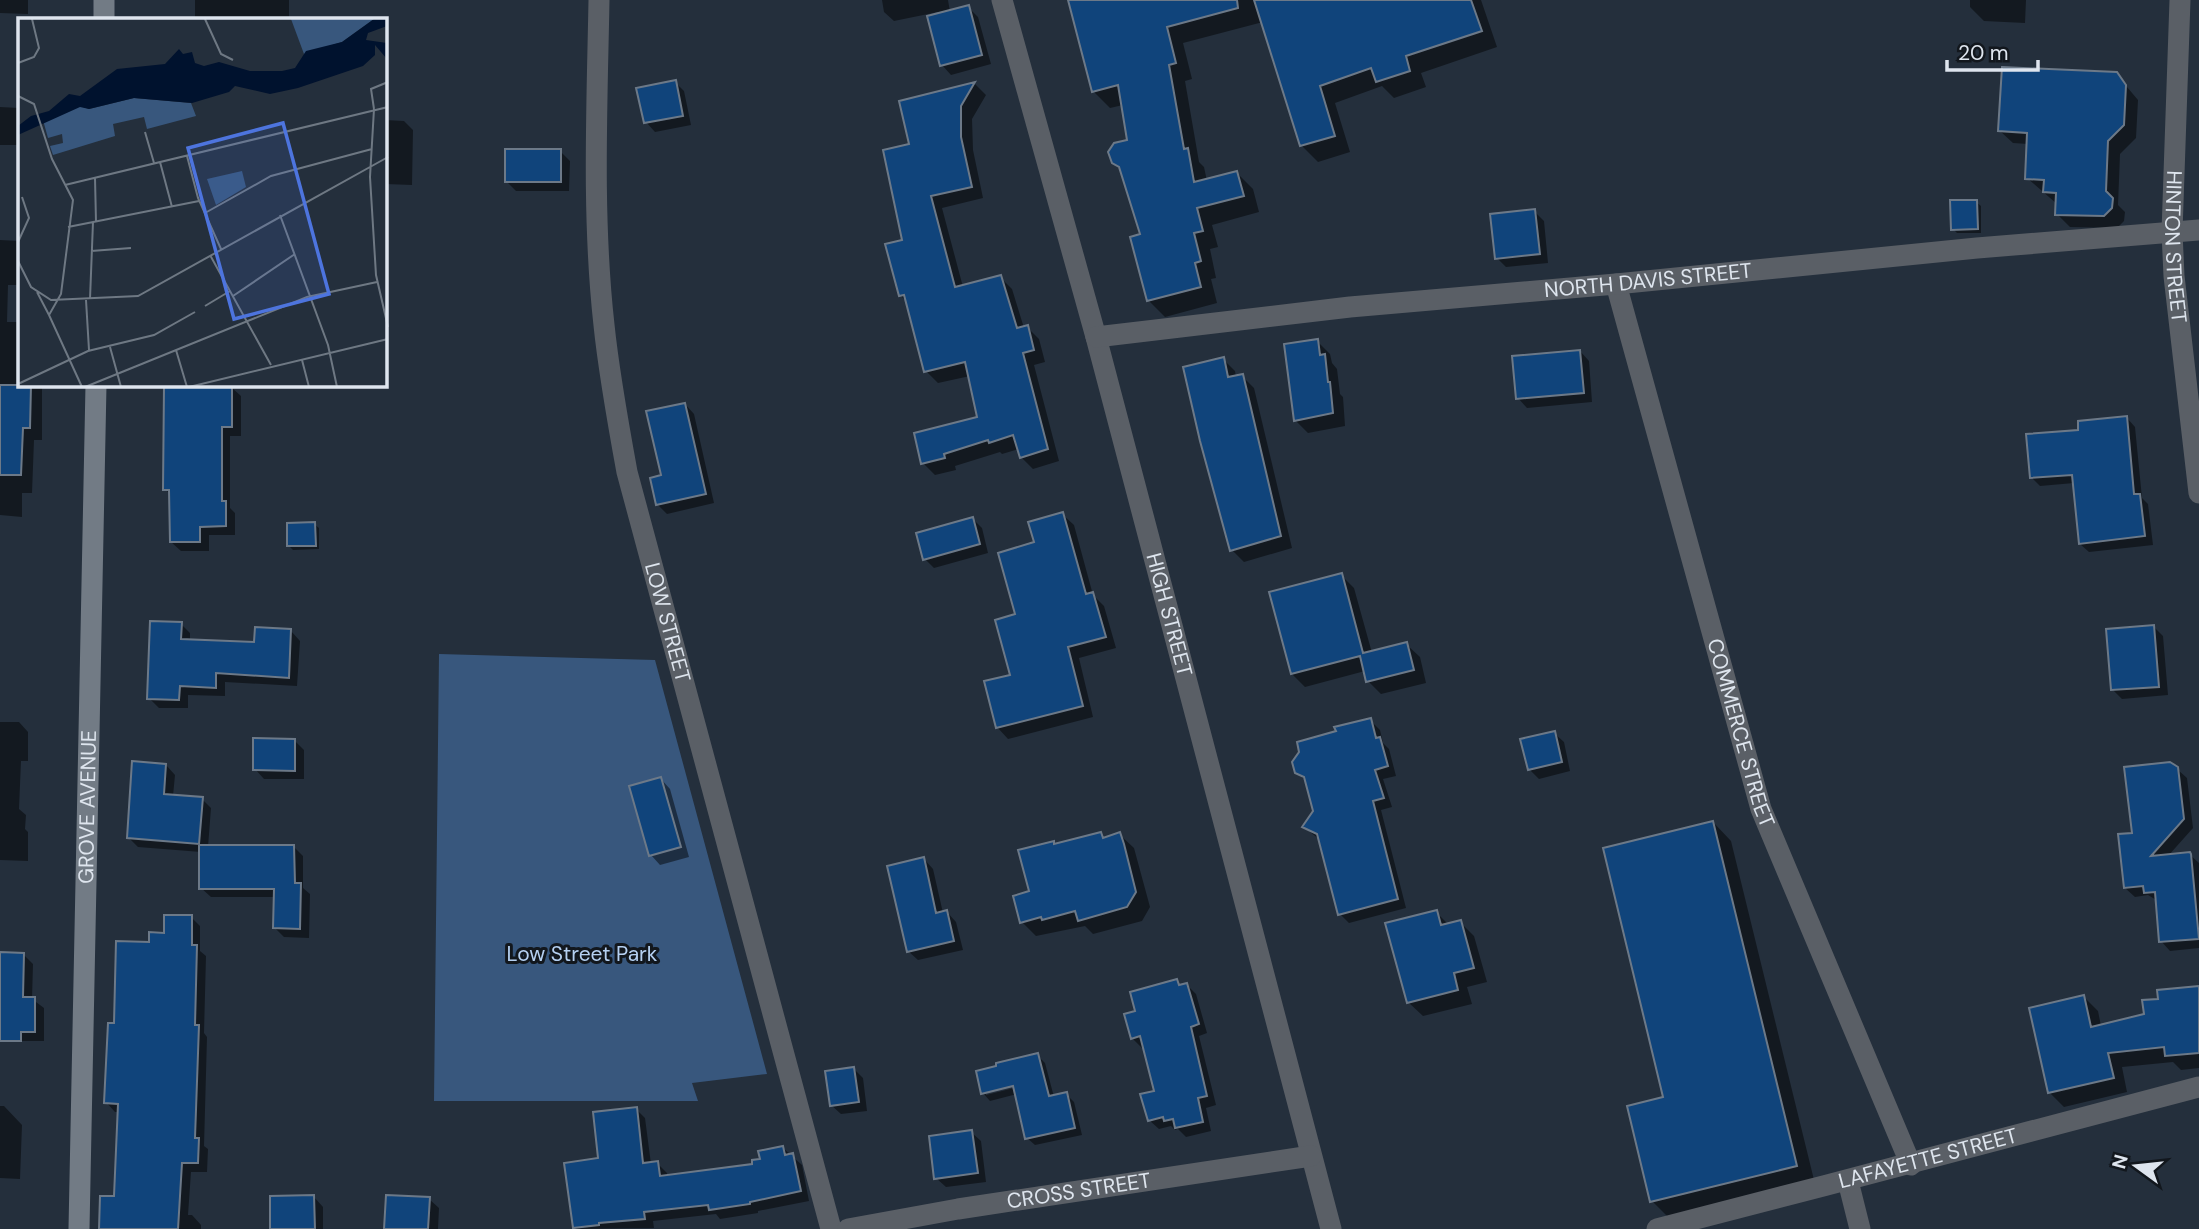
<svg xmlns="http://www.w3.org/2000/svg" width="2199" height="1229" font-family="'DM Sans',sans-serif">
<rect width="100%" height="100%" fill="#242f3c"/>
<path fill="#38577d" d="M439 654 655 660 767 1074 692 1083 698 1101H434Z"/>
<path fill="#0007" fill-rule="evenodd" d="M0 0H28V14L0 13Z
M195 0H289V19H195Z
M882 0H948L950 12 968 7 978 17 991 64 951 75 942 65 938 12 894 21 884 12Z
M1070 0H1481L1497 47 1421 73 1426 87 1394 98 1382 86 1335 103 1350 152 1318 162 1301 145 1263 22 1183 43 1192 79 1185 81 1199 162 1204 167 1207 181 1237 173 1253 189 1259 212 1212 225 1218 247 1210 249 1216 278 1211 279 1217 303 1165 317 1148 300 1142 235 1122 171 1113 162 1129 141 1123 105 1110 108 1093 91Z
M1970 0H2026L2025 23 1984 21 1970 7Z
M2116 74 2138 100 2136 138 2120 154 2118 205 2125 212 2124 221 2117 228 2070 227 2057 214V204L2027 178 2028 144 2013 143 2000 131Z
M675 82 684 91 691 125 655 132 646 122Z
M975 84 986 95 972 119 973 150 983 198 942 208 963 287 1000 277 1012 289 1024 328 1027 327 1039 339 1045 362 1034 365 1059 461 1033 469 1021 457 1019 449 1002 454 1000 452 955 466 956 470 935 475 923 463 979 418 970 376 938 383 926 371 908 303 900 295 911 145 901 102Z
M0 107 19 108V145H0Z
M385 120 404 121 413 130 412 185 385 184Z
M560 151 570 161 569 191H516L506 181Z
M1976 202 1981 206V233H1957L1953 229Z
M1534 211 1544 221 1548 263 1506 267 1497 258Z
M0 240 19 241V285H8L7 322H19V385H42V440H34L32 493H22V517L0 515Z
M1317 341 1330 354 1332 363 1337 369 1340 394 1343 397 1345 426 1308 433 1295 420Z
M1580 351 1589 361 1592 402 1527 408 1518 398Z
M1223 359 1235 371 1236 377 1242 376 1254 388 1292 548 1244 562 1232 550Z
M231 387 241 396V436H230V508L235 513V535H209V551H181L171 542V495L165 489Z
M685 404 694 414 714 503 667 514 657 504Z
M2127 418 2135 427 2142 498 2148 504 2153 545 2089 552 2080 544 2074 483 2040 486 2031 477 2080 431Z
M1062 514 1074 525 1093 595 1104 606 1116 648 1079 658 1093 717 1008 739 997 727 1012 676 1017 615 1036 544Z
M973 519 982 528 988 553 934 568 925 559Z
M314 524 319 528V549L293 550 289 546Z
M1341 575 1354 588 1372 653 1406 644 1420 657 1426 683 1381 694 1368 681 1365 671 1305 687 1292 674Z
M181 624 190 633V641L256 643 291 631 300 641 297 686 225 682V696L188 695V708H159L149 698Z
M2154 627 2163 636 2168 695 2122 699 2113 690Z
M1370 720 1380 730 1383 743 1389 749 1396 776 1383 779 1392 807 1381 810 1406 908 1349 923 1340 914 1320 840 1304 827 1315 811 1307 782 1297 772Z
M0 722H19L28 732V761H21L19 809 26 815 25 829 28 832V861L0 860Z
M1554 733 1564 742 1570 771 1539 779 1529 769Z
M295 741 304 750V779H264L255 769Z
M166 765 175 775 173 796 202 799 211 808 208 847H294L303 856V888L310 894 309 938 284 937 275 928 276 897H211L201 888V852L138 847 129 838Z
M2177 769 2187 778 2193 828 2168 856 2189 854 2199 863V948L2170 951 2161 941 2158 901 2148 895 2135 897 2125 888 2133 835Z
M661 779 670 789 689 857 660 865 651 855Z
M1713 822 1731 841 1815 1184 1671 1220 1652 1201 1665 1098Z
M1101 834 1106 839 1119 834 1134 848 1150 907 1142 921 1093 934 1085 926 1036 936 1022 922 1053 843 1056 845Z
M924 859 933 869 943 913 947 912 956 922 963 950 918 960 908 951Z
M1436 912 1449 925 1460 922 1474 936 1487 982 1467 987 1472 1004 1423 1016 1408 1002Z
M191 917 200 926V951L206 956 204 1033 207 1037 204 1146 208 1149 207 1172H191L188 1215H192L201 1225V1229H101L116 1198 120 1112H115L106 1102 116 1025 150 943Z
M0 954H23L33 964 32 999 44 1008V1041H0Z
M1176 981 1181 986 1187 985 1196 994 1207 1033 1199 1036 1216 1105 1206 1108 1211 1131 1186 1137 1178 1129 1175 1130 1171 1126 1159 1129 1149 1120 1156 1092 1145 1047 1142 1048 1132 1038 1137 1012Z
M2199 987V1068L2181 1070 2173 1062 2122 1067 2127 1092 2064 1107 2050 1093 2084 997 2098 1011 2101 1026 2146 1015 2160 1000Z
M1037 1055 1045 1063 1054 1097 1066 1094 1074 1102 1082 1135 1035 1145 1027 1138 1017 1094 990 1101 983 1093ZM1022 1083V1086L986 1095V1091Z
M854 1069 863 1078 867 1111 841 1114 831 1105Z
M0 1106H4L22 1125 20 1179 0 1178Z
M636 1109 645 1118 651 1164 657 1163 667 1173V1177L755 1165 783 1148 802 1165 809 1201 758 1211V1213L720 1219 716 1214 653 1221 654 1228 576 1229 575 1228 600 1160Z
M971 1132 981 1141 986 1182 946 1187 936 1178Z
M314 1197 323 1207V1229H272Z
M429 1199 439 1208 438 1229H386Z"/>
<path fill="#10447b" stroke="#6c7988" stroke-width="2" d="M1068 0H1237L1238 8 1167 27 1176 63 1169 65 1184 149 1188 148 1194 182 1237 171 1244 196 1197 208 1203 231 1194 233 1201 261 1195 263 1201 287 1147 301 1130 237 1140 234 1119 167 1112 163 1108 152 1114 143 1127 140 1118 85 1092 92Z
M1254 0H1471L1482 31 1406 56 1410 71 1376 82 1371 68 1320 86 1335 136 1300 146Z
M969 5 982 55 940 66 927 16Z
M2002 67 2117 72 2126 85 2124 125 2108 141 2106 191 2113 198 2112 208 2104 216 2055 215 2056 193 2043 192 2044 180 2025 179 2027 133 1998 131Z
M676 80 683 116 644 123 636 88Z
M975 82 961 106V137L972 187 931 196 955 287 1001 275 1017 328 1028 325 1034 350 1023 353 1048 449 1020 458 1013 435 989 443 988 440 944 454 945 458 921 464 914 433 977 417 965 362 924 372 904 295 899 296 885 244 902 240 883 150 909 144 899 101Z
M505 149H561V182H505Z
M1950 200H1977L1978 229 1951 230Z
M1535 209 1540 254 1495 259 1490 214Z
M1318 339 1320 355 1325 354 1328 382H1330L1333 413 1294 421 1284 344Z
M1580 350 1584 393 1516 399 1512 356Z
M1224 357 1228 377 1243 374 1281 536 1230 551 1200 441 1183 367Z
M0 385H31L30 428H23L21 475H0Z
M232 385V427H222V501H226V526L200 527V542H170L169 490H163L164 386Z
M685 403 706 494 656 505 650 478 661 475 646 411Z
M2127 416 2134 494H2140L2145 536 2079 544 2072 475 2030 478 2026 434 2078 430V421Z
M1063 512 1086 594 1093 592 1106 637 1068 647 1083 706 996 728 984 681 1010 675 995 620 1015 614 998 553 1034 542 1028 522Z
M973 517 980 544 923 560 916 533Z
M315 522 316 546H287V523Z
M1342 573 1363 653 1407 642 1414 670 1366 682 1360 656 1291 674 1269 592Z
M150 621 182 622 181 639 254 642 255 627 291 629 289 678 216 673V688L180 686 179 700 147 699Z
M2154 625 2159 687 2111 690 2106 629Z
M1371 718 1376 738 1380 737 1388 766 1375 770 1384 798 1373 801 1398 899 1338 915 1317 834 1302 827 1313 811 1304 777 1295 773 1292 762 1299 752 1297 742 1336 731 1334 727Z
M1555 731 1562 762 1528 770 1520 739Z
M253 738 295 739V771L253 770Z
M132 761 166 764 164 794 203 797 199 844 127 838Z
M2170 762 2178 767 2184 819 2151 856 2190 852 2191 854 2199 939 2159 942 2155 892 2144 893 2143 886 2124 888 2118 834 2132 833 2124 767Z
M661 777 681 847 649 856 629 786Z
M1713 821 1797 1166 1650 1202 1627 1106 1663 1097 1603 848Z
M1101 832 1103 838 1120 832 1124 844 1136 892 1127 907 1078 921 1075 911 1042 920 1041 917 1020 923 1013 896 1029 891 1018 850 1054 841V844Z
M199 845H294L295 883H301L300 929 273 928 274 889H199Z
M924 857 936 913 947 910 954 941 907 952 887 866Z
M1437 910 1441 925 1461 920 1474 968 1454 973 1458 990 1407 1003 1385 923Z
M164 915H192V945H197L195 1025H199L195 1138H199L198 1163H182L178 1229H99L100 1196H114L118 1104 104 1103 108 1023H114L116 941 149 942V932L164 933Z
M0 952 24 953 23 997H35V1032H21V1041H0Z
M1177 979 1179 985 1187 983 1199 1024 1191 1027 1207 1096 1198 1098 1203 1122 1175 1128 1173 1119 1164 1121 1163 1117 1148 1121 1140 1094 1154 1091 1140 1036 1131 1039 1124 1014 1135 1011 1130 992Z
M2199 986V1053L2165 1056 2164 1047 2108 1053 2114 1078 2048 1093 2029 1008 2084 995 2091 1027 2144 1014 2142 1000 2158 999 2157 990Z
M1038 1053 1049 1096 1067 1092 1075 1128 1025 1139 1013 1086 981 1094 976 1071 996 1066V1063Z
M854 1067 859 1102 830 1106 825 1071Z
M637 1107 643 1163 658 1161 660 1176 752 1164V1160L760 1159 758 1151 783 1146 785 1155 793 1153 801 1191 750 1202V1204L709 1210 708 1205 644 1212 645 1219 599 1223V1225L573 1228 564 1163 598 1158 593 1112Z
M972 1130 978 1173 934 1179 929 1136Z
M314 1195 315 1229H270V1196Z
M386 1195 430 1197 428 1229H384Z"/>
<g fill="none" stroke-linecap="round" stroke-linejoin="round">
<g stroke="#5a5f66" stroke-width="21">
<path id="s1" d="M599 0C597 108 592 217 604 325 609 374 618 423 627 472L831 1229"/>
<path id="s2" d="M1002 0 1096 337 1331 1229"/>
<path id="s3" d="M2180 0 2172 232 2174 276 2199 493"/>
<path id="s4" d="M1616 284 1761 809 1911 1165"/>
<path id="s5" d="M1096 337 1350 307 1616 284 1977 248 2199 230"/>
<path d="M1848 1181 1860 1229"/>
<path id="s6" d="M848 1229 958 1209 1311 1156"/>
<path id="s7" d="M1657 1229C1838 1183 2018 1134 2199 1087"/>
</g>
<g stroke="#727b85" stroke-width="21">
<path d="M104 19V0"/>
<path id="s8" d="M79 1229 96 385"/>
</g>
</g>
<g text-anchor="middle" stroke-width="6" stroke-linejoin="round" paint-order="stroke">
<g font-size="21" fill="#dee5ee" stroke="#12171d">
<text dy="7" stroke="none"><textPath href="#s3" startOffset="247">HINTON STREET</textPath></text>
<text dy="7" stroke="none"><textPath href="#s5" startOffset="555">NORTH DAVIS STREET</textPath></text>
<text dy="7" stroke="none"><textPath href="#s2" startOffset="637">HIGH STREET</textPath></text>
<text dy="7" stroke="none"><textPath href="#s1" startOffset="630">LOW STREET</textPath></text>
<text dy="7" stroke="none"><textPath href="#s4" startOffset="466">COMMERCE STREET</textPath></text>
<text dy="7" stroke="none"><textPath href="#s8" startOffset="422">GROVE AVENUE</textPath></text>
<text dy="7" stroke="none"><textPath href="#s7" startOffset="280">LAFAYETTE STREET</textPath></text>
<text dy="7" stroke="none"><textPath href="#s6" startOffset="234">CROSS STREET</textPath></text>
</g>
<g font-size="21" fill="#b5d0f1" stroke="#12171d">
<text x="582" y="961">Low Street Park</text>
</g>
</g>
<g transform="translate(18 18)">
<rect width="369" height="369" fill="#242f3c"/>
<path d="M273 1H356L324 24 286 36ZM116 80 173 85 178 98 129 111 126 99 95 106 97 118 35 137 32 128 45 125 44 116 30 120 25 102 62 88 71 91ZM224 153 228 169 198 187 189 161Z" fill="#38577d"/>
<path d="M356 1H369V8L350 15 348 22 369 25V41L357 27V37L345 48 280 70 252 76 217 68 211 74 174 85 116 80 71 91 62 89 0 117V108L13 98 31 93 51 76 62 78 99 51 147 46 161 31 165 36 174 34 177 45 186 48 201 44 232 53H264L277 50 288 33 324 24Z" fill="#00122e"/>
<path fill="none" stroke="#6e7883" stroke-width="2" d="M187 1 203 36 215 42M0 45 16 39 21 30 14 1M0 78 16 86 34 141 55 182 43 276 31 297 64 369M356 91 353 71 370 64M356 91 352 159 358 257 370 309M127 114 136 145M169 138 180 180 203 231M142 144 154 189M77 160 78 204M47 167 370 89M187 195 253 158 354 131M262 197 310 327 319 369M50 209 181 183M0 224 11 200 4 179M73 233 113 230M192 237 253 347M0 243 13 269 33 282 120 278 370 139M19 274 31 297M215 278 277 236M72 281 75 204M68 282 71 332M187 288 212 273M92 329 103 369M158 332 169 369M284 342 291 369M0 366 70 333 136 317 177 294M67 369 289 279 359 264M171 369 370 321"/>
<path fill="#4d74de" fill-opacity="0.15" stroke="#4d74de" stroke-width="3.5" d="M265 105 311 276 216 301 170 130Z"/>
<rect width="369" height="369" fill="none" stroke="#dee5ee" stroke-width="3.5"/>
</g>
<g transform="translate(2136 1166) rotate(285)" stroke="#12171d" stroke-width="5" paint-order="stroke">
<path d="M0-5L12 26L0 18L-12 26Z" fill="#dee5ee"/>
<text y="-10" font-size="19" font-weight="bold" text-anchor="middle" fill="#dee5ee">N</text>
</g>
<path d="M1947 60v10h91v-10" fill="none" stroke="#dee5ee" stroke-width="3.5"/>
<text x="1958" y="60" font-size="21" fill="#dee5ee" stroke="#12171d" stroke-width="5" paint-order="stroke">20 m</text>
</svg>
